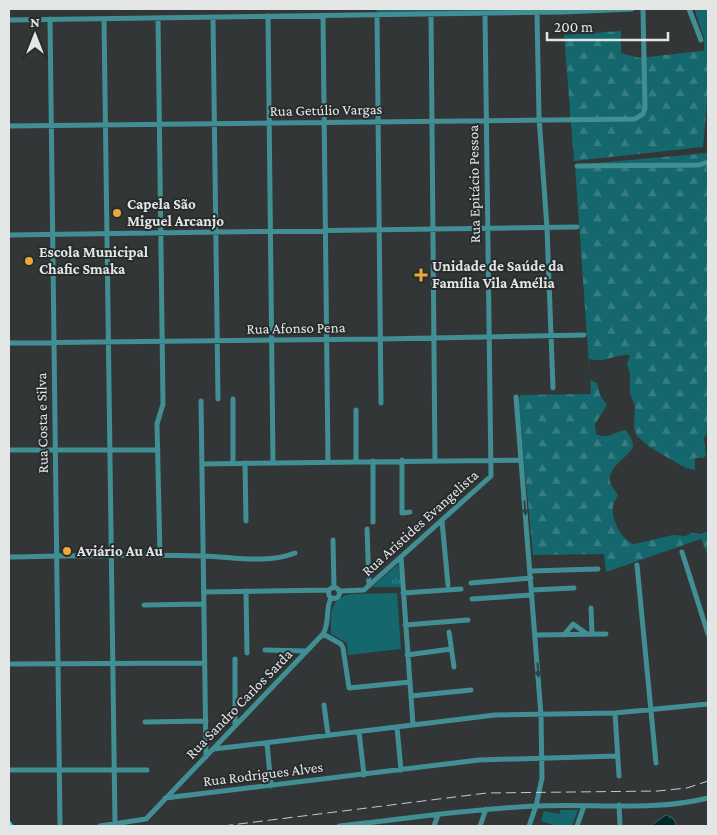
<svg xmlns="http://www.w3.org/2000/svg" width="717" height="835" font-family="'Crimson Pro',serif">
<defs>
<pattern id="grass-tufts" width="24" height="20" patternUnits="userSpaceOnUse" patternTransform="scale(1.25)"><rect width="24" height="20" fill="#14676c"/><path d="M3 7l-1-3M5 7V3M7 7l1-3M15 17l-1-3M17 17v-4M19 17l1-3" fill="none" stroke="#367d81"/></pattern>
<pattern id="forest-firs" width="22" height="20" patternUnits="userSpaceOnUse" patternTransform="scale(1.25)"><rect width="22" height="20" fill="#14676c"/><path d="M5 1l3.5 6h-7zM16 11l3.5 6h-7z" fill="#367d81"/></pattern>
<pattern id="water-ripples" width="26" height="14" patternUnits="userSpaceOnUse" patternTransform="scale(1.25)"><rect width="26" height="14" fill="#00282b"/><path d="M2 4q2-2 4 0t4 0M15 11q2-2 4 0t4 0" fill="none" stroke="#25474a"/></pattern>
</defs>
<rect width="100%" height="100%" fill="#323636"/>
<path fill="url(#grass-tufts)" d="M398 564 401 584 400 587H372Z"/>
<path fill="url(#forest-firs)" d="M375 9H560V11L379 14Z
M621 31V53L640 58 708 50V92L703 147 574 161 564 35Z
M707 153 708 159V431L704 438 706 456 703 458H695V470L686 468 651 448 637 436 634 428 635 406 630 394V374L627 363 630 355C614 354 607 363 589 359L590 380 597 383 600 395 607 405 595 424 596 434C610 440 615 431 626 430 628 434 633 440 633 445 634 454 608 465 610 481 611 487 616 491 618 495 616 499 614 502 613 506 611 519 621 540 634 544L673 535 685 536 692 533 701 534 708 531V556L701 539 606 572 604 554 533 555 518 400 521 395 591 394 575 165Z"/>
<path fill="#14676c" d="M697 9H708V50H704V38L695 11Z
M397 593 401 649 348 655 347 643 331 634C331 615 328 599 351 594Z
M560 810H578L572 826H556L541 821 544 811 560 814Z"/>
<path fill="url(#water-ripples)" stroke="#446163" d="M666 815 673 818 677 826H653V824Z"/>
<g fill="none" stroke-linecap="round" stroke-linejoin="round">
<path stroke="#418f94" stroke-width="5" d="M689 9 701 40
M537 13 539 117 547 228 553 388
M431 14 435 461
M377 15 381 403
M268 16 273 463
M323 16 328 462
M213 17 218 399
M158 18 163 404 157 424 160 556
M50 19 60 826
M104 19 115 824
M9 20 562 12 632 9
M9 126 635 119 643 114 645 108 643 9
M577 166 699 165 708 162
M9 235 577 227
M9 343 381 339 584 335
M516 397 541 715 542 778 536 806 529 826
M233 399V464
M201 401 206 757
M356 410V461
M9 450H158
M402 460V513L410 512
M373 461V522
M245 463 246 521
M202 464 521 460
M442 521 448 585
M367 529 369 586
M333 540 334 587
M682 552 708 634
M9 557C74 556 139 554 204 556 234 557 267 564 295 553
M401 557 413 725
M637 565 656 763
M530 571 598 569
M471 583 531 578
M328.5 593a5.5 5.5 0 1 1 11 0a5.5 5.5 0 1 1-11 0Z
M532 590 574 588
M246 591 247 653
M340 591 364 590 491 476 485 14
M204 592 329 590
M403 593 461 589
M472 599 532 595
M144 605 204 604
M591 608 592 634
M405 625 468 620
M449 632 454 667
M323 634 341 644 343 648 349 688 410 682
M535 635 606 634
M564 635 573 624 587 634
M265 650 307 651
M407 655 451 649
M235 659V726
M9 664 205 663
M411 696 471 690
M324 705 328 735
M615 713 619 776
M145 722 206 721
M397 727 401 770
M359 732 364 775
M267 743 271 786
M214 749 495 715 615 713 708 704
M9 770H147
M165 798 479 760 617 756
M619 805 620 826
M100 826 146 819 323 634C330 623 325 610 331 598
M339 826C404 819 469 809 535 806 592 803 652 812 708 798
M434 826 438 815
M480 826 486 809
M577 826 584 806"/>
<path stroke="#04e8f4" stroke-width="6" d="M9 824 10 826"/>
<path stroke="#c6c9c9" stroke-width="1" stroke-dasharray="10 5" stroke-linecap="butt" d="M223 826 487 793 658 791 687 788 708 781"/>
</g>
<defs><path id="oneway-solid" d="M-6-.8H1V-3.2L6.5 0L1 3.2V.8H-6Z" transform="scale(1.25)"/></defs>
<g fill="#2e4546">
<use href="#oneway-solid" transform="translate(525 508) rotate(85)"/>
<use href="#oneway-solid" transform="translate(538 670) rotate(86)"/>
</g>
<g fill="#eca93a" stroke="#282c2c" stroke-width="2">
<circle cx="117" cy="213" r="5"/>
<circle cx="29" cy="261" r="5"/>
<path d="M418.5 267.5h5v5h5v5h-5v5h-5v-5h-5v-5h5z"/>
<circle cx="67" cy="551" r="5"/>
</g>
<g text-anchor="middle" stroke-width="4" stroke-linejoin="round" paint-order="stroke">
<g font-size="15" fill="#e4e6e6" stroke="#282c2c">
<text transform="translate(326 110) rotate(-1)" y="5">Rua Getúlio Vargas</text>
<text transform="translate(474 184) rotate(-91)" y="5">Rua Epitácio Pessoa</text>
<text transform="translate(296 328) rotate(-1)" y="5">Rua Afonso Pena</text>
<text transform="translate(42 423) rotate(-91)" y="5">Rua Costa e Silva</text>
<text transform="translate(420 523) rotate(-42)" y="5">Rua Aristides Evangelista</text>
<text transform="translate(239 704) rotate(-46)" y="5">Rua Sandro Carlos Sarda</text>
<text transform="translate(263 774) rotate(-7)" y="5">Rua Rodrigues Alves</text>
</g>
<g font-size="15" font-weight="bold" fill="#e4e6e6" stroke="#282c2c" text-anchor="start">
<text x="127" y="209">Capela São<tspan x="127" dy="17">Miguel Arcanjo</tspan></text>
<text x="39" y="257">Escola Municipal<tspan x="39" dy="17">Chafic Smaka</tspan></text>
<text x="432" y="271">Unidade de Saúde da<tspan x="432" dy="17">Família Vila Amélia</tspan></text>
<text x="77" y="556">Aviário Au Au</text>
</g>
</g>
<rect width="717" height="835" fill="none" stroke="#e4e6e6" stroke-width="20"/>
<g transform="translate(35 35)" stroke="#282c2c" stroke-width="4" paint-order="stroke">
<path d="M0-4L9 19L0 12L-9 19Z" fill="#e4e6e6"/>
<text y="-8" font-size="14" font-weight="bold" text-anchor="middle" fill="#e4e6e6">N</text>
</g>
<path d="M547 32v8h121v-8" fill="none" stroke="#e4e6e6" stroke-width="2.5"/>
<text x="554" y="32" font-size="15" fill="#e4e6e6" stroke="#282c2c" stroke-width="4" paint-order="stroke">200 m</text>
</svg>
